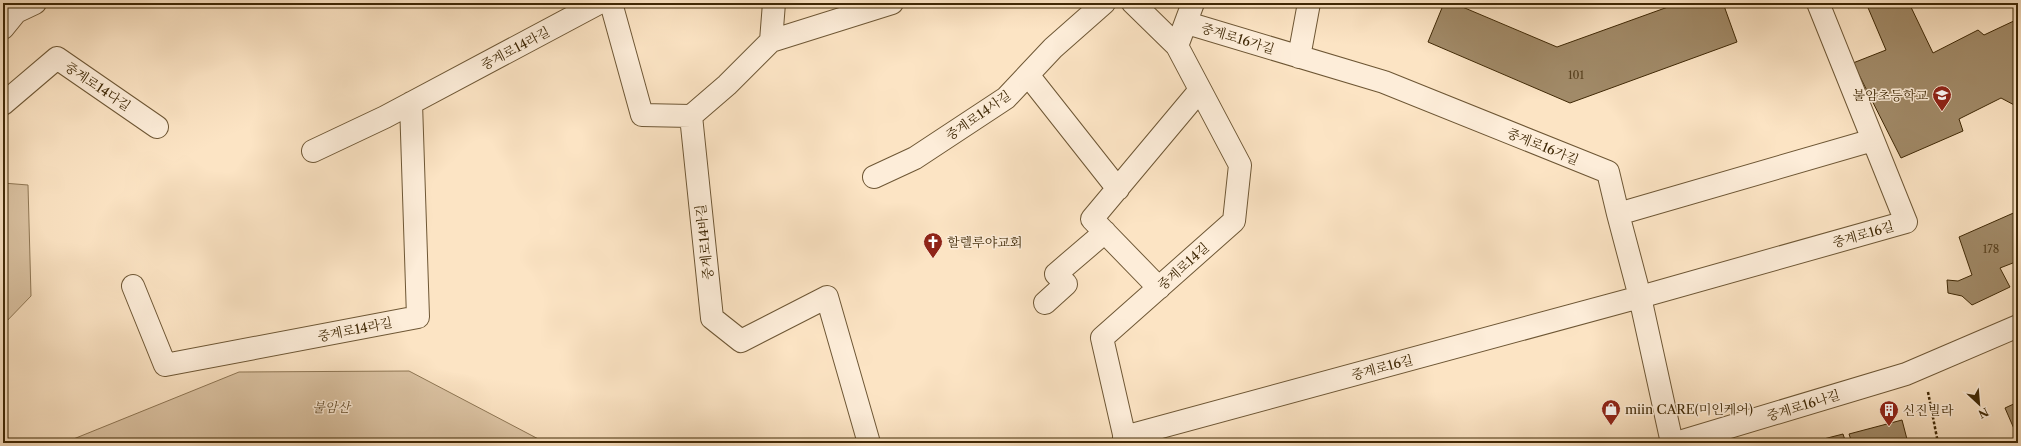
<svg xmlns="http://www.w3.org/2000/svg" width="2021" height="446" font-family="'Libre Caslon Text','Noto Serif KR',serif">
<rect width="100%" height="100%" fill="#fce4c4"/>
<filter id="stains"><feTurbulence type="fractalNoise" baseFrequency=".005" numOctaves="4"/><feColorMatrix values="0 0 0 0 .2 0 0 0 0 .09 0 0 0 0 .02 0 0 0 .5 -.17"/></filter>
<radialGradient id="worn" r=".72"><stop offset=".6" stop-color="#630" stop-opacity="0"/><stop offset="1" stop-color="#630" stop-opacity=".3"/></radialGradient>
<path fill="#dcc4a4" stroke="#8e7654" d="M3 183 28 185 31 296 3 325Z
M409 371 546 443H72L71 440 239 372Z"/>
<path fill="#a18a68" stroke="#3f2805" d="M1444 3H1453L1557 47 1679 3H1723L1737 42 1570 103 1428 42Z
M1866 3H1909L1933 53 1978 30 1984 35 2018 19V107L2001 98 1959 119 1963 131 1901 158 1853 63 1886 50Z
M2018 211V261L2000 268 2010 287 1972 305 1962 296 1948 293 1947 280 1958 281 1972 275 1959 237Z
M2018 402V438L2005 408Z
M1902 420 1908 443H1852L1849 434Z
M1843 434 1846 443H1808Z"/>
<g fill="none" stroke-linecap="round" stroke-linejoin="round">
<defs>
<path id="street" d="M611 3 642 115 691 116
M1133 3 1177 46
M1187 23 1384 82 1608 172 1618 214 1873 140
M3 28 16 12 35 3
M771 41 774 3
M1299 57 1309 3
M1028 75 1118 189
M3 104 57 58 157 127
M313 151 385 117 599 3
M874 177 915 158 1006 98 1053 48 1104 3
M1618 214 1640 297 1672 443
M133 286 165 365 418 317 411 103
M1159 288 1092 219 1200 90
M1045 303 1066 284 1056 274 1105 232
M1124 437 1640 297 1906 222 1818 3
M869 443 827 297 741 341 712 318 691 116 727 85 771 41 892 3
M1126 443 1102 338 1234 221 1240 165 1177 46 1193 3
M1676 443 1906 374 2018 326"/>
</defs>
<use href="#street" stroke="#6e5735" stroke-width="24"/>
<path stroke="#3f2805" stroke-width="2.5" stroke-dasharray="3 2" stroke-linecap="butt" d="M1928 392 1938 443"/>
<use href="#street" stroke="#fdedd9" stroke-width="22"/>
</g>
<defs>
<symbol id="school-pin" viewBox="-11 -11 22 30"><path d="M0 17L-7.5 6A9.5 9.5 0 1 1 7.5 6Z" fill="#8f2418" stroke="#fdedd9"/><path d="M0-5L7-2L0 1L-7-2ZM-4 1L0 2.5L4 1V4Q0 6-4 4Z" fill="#fff"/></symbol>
<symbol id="church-pin" viewBox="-11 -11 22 30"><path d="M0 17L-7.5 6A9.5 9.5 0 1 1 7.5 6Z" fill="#8f2418" stroke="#fdedd9"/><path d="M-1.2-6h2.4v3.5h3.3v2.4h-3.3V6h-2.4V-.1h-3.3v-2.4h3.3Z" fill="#fff"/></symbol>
<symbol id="shop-pin" viewBox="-11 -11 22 30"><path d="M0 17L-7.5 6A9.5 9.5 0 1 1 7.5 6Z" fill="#8f2418" stroke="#fdedd9"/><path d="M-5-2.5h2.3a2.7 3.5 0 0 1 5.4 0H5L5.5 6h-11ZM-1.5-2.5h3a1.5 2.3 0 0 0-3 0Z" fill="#fff"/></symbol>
<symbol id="building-pin" viewBox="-11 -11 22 30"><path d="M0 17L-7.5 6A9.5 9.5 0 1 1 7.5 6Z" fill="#8f2418" stroke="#fdedd9"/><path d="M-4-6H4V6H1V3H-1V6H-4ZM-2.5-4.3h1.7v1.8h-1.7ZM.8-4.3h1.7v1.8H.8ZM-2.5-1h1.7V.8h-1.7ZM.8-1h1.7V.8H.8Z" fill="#fff"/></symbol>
</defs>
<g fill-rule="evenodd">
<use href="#school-pin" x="1931" y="84" width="22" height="30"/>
<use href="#church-pin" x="922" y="231" width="22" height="30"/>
<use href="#shop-pin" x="1600" y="398" width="22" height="30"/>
<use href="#building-pin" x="1878" y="399" width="22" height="30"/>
</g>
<g text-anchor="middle" stroke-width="3" stroke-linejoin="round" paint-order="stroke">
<g font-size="11" fill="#58401e">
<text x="1576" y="79">101</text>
<text x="1991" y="253">178</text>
</g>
<g font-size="13" fill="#3f2805" stroke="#fdedd9">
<text transform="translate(1238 38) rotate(17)" y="5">중계로16가길</text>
<text transform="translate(515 48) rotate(-28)" y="5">중계로14라길</text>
<text transform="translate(98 86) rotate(34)" y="5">중계로14다길</text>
<text transform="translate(978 115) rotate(-35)" y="5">중계로14사길</text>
<text transform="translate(1543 146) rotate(22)" y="5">중계로16가길</text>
<text transform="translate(1863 234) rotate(-16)" y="5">중계로16길</text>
<text transform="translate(704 242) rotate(-96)" y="5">중계로14바길</text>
<text transform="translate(1183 266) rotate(-42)" y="5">중계로14길</text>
<text transform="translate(355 329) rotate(-11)" y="5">중계로14라길</text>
<text transform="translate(1382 367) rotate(-15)" y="5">중계로16길</text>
<text transform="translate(1803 405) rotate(-17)" y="5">중계로16나길</text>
</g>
<g font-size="13" fill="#3f2805" stroke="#fdedd9" text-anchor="start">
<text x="1928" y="100" text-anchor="end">불암초등학교</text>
<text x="947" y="247">할렐루야교회</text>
<text x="1625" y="414">miin CARE(미인케어)</text>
<text x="1903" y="415">신진빌라</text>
</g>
<g font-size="13" font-style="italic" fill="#664f2d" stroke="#fdedd9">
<text x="331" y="412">불암산</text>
</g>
</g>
<rect width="2021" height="446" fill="none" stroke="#fce4c4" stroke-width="16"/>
<rect x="4" y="4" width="2013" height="438" fill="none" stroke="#3f2805" stroke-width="2"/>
<rect x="8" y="8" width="2005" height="430" fill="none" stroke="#3f2805"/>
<g transform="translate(1979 404) rotate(154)" stroke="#fdedd9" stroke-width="3" paint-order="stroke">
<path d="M0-3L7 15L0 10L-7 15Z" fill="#3f2805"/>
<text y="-6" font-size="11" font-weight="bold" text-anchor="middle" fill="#3f2805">N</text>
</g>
<rect width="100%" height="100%" filter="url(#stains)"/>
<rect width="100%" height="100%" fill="url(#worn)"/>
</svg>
